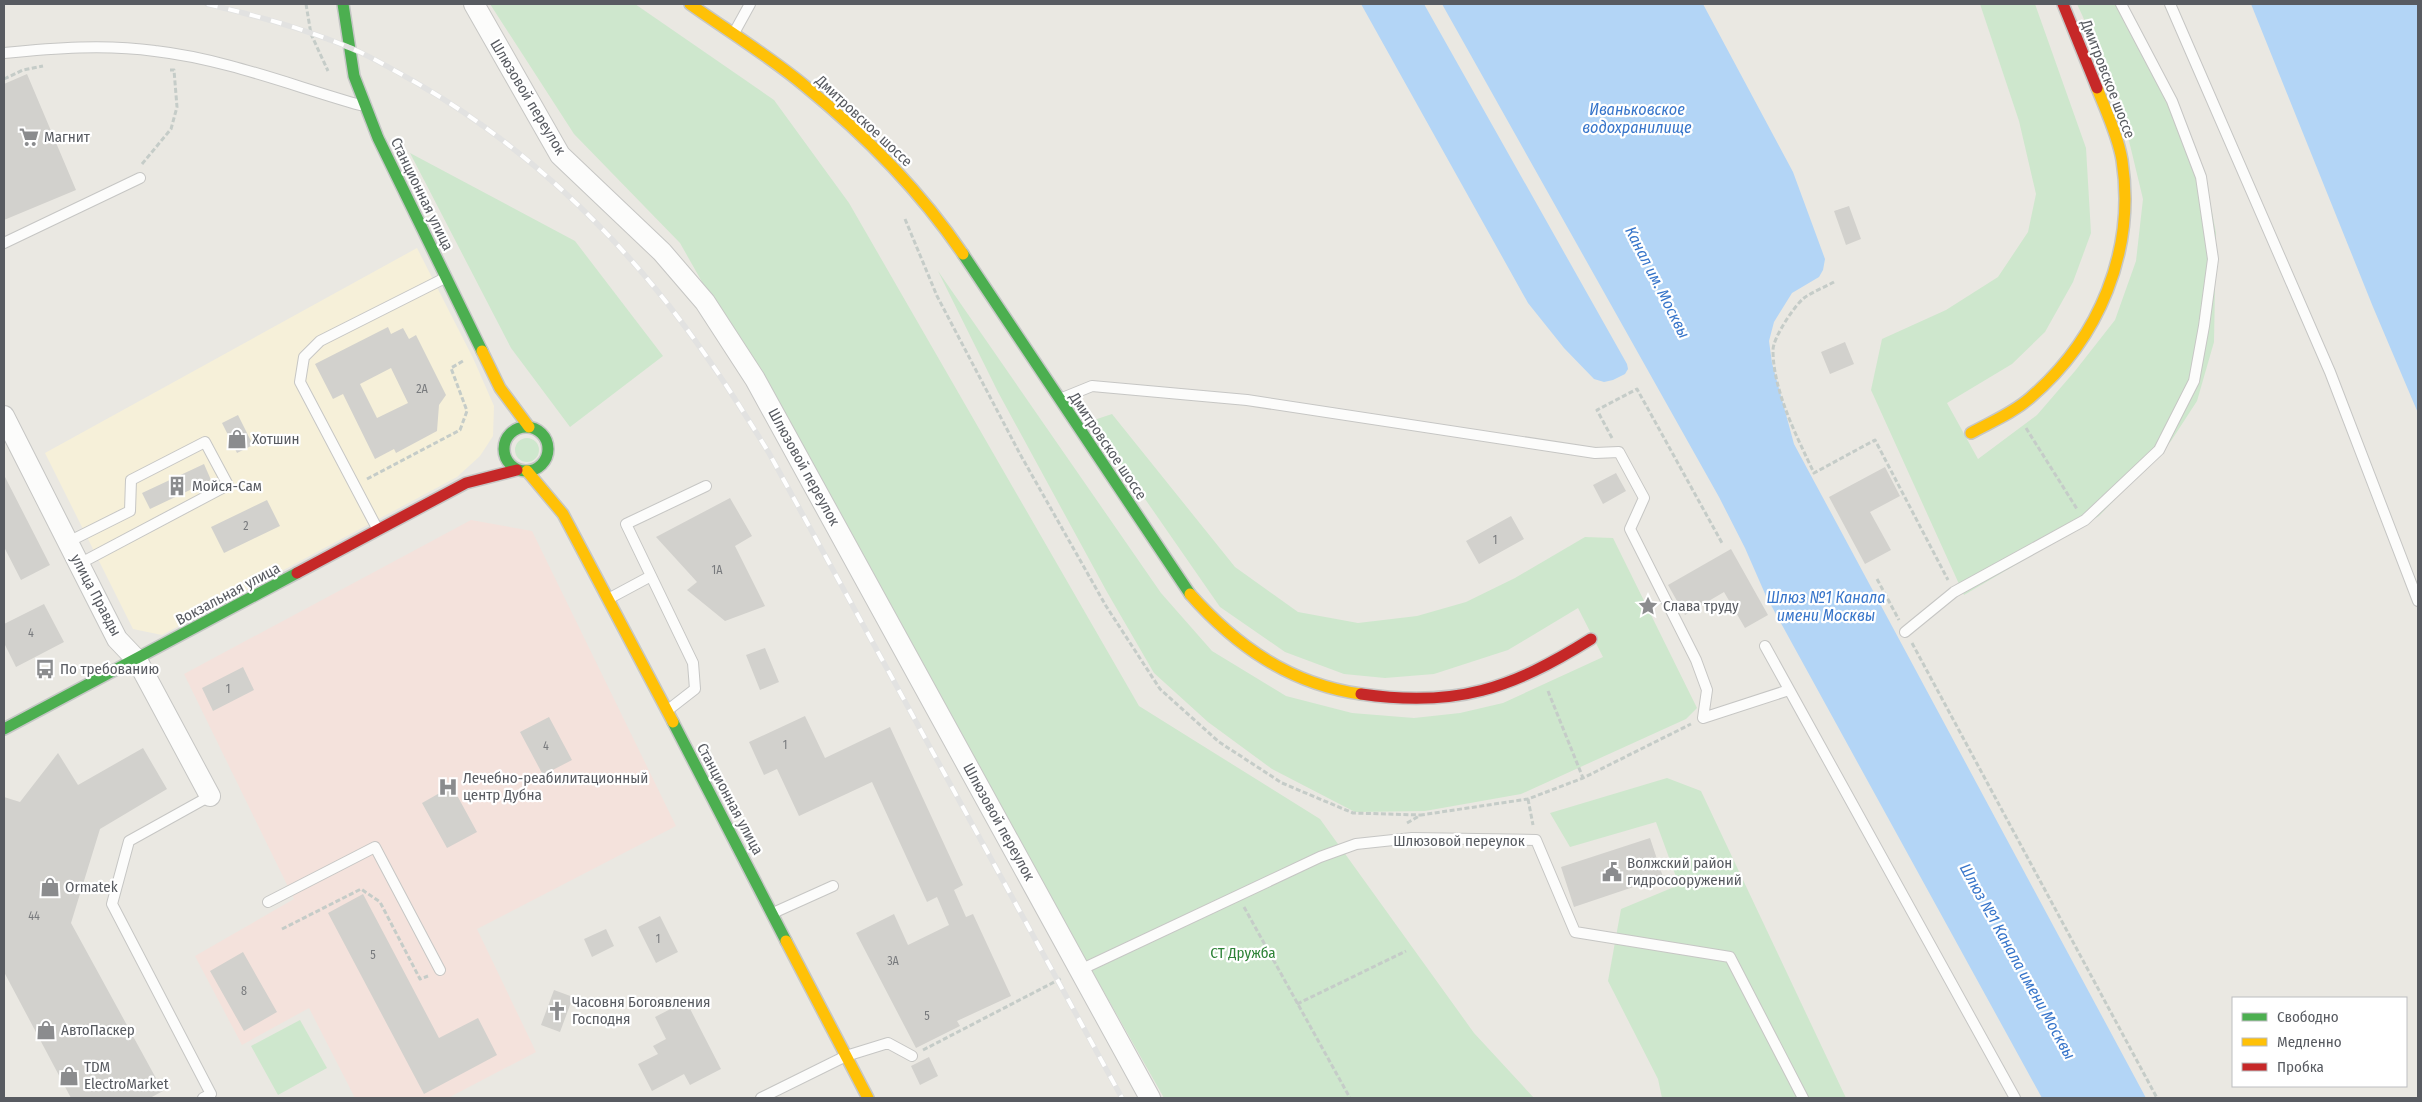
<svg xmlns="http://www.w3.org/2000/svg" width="2422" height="1102" font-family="'Fira Sans Condensed',sans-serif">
<rect width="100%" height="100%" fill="#eae8e2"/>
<path fill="#f6f0d9" d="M417 248 473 358 494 406 493 436 480 456 457 477 162 635 133 629 45 453Z"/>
<path fill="#f4e2dc" d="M471 520 532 531 676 826 477 929 536 1052 448 1098H355L309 1008 242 1045 195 956 294 899 184 674Z"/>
<path fill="#cee7cd" d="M490 4H635L774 100 849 203 1139 706 1320 819 1474 1033 1534 1098H1164L680 243 574 134Z
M1980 4H2035L2086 148 2091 233 2073 282 2045 332 2012 364 1947 403 1978 459 2037 415 2075 371 2115 320 2136 261 2143 199 2117 91 2077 4H2124L2206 181 2216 233 2214 342 2197 401 2171 441 2099 516 1964 595 1871 390 1882 339 1946 310 1998 277 2028 232 2036 194 2019 121Z
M410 153 575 241 663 356 570 427 511 348Z
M938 271 1161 593 1212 651 1286 696 1352 713 1414 718 1460 713 1503 703 1603 657 1578 608 1508 650 1434 674 1385 678 1344 674 1285 652 1220 607 1091 421 1112 414 1235 567 1298 612 1358 623 1417 616 1466 602 1515 578 1585 537 1613 538 1697 708 1686 719 1521 794 1425 811 1355 812 1272 769 1208 722 1154 673 1107 592 998 392Z
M515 450a12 12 0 1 1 24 0a12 12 0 1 1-24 0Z
M1667 778 1701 791 1846 1098H1662L1658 1079 1608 981 1621 909 1679 885 1656 822 1570 847 1550 813Z
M300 1020 327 1068 278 1095 251 1046Z"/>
<path fill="#b3d5f6" d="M1361 4H1424L1627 364 1628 369 1625 374 1613 380 1604 382 1594 379 1564 348 1528 303Z
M1442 4H1703L1793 172 1825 259 1823 270 1819 277 1792 293 1774 322 1769 341 1772 363 1794 444 2146 1098H2042L1766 596 1745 548 1719 497Z
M2251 4H2418V413L2373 307Z"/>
<path fill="#d2d1cd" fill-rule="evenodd" d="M27 74 76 190 4 220V84Z
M1849 206 1861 239 1846 245 1834 211Z
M388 327 391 334 403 328 409 339 416 335 446 395 439 405 437 431 396 453 394 449 375 459 343 394 333 399 315 364ZM391 368 408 403 377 418 360 384Z
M1845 342 1854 364 1830 374 1821 352Z
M238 415 253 445 237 453 222 423Z
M204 464 211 480 150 509 142 493Z
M1885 467 1900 496 1870 512 1891 550 1865 564 1829 497Z
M1616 473 1626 491 1603 504 1593 485Z
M4 475 50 565 21 580 4 547Z
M730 498 752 536 735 546 765 606 725 621 687 590 697 582 656 537Z
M267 500 280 526 224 553 211 527Z
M1511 516 1524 539 1479 564 1466 541Z
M1731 549 1768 615 1745 628 1724 592 1685 615 1668 585Z
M44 604 64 642 16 667 4 643V624Z
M765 648 779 682 760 690 746 655Z
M243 667 254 690 213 711 202 688Z
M805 716 825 758 890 727 963 885 954 890 966 917 973 914 1011 996 957 1021 960 1026 916 1048 856 933 894 914 908 945 949 925 937 897 927 902 872 782 799 816 777 769 764 775 749 742Z
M549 717 572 760 543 775 520 732Z
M143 748 167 789 100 829 71 923 163 1091 150 1098H71L4 972V797L20 802 58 753 78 785Z
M452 786 477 832 447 848 422 803Z
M1650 838 1663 877 1574 907 1561 867Z
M363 894 439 1038 478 1018 497 1055 424 1094 328 913Z
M660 916 678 952 656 963 638 927Z
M606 929 614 946 592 957 584 939Z
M243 952 277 1012 244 1031 210 971Z
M554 990 573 997 560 1032 541 1025Z
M686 1001 721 1069 690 1085 684 1074 652 1091 638 1064 658 1054 653 1046 666 1039 655 1017Z
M929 1057 938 1076 920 1085 911 1066Z"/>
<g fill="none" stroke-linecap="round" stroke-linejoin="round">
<defs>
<path id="lane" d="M2170 4 2330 372 2418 601
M734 33 750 4
M4 53C54 48 105 44 155 51 225 59 293 86 360 105
M4 243 140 178
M1060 399 1092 386 1247 400 1595 453 1619 452 1644 498 1630 529 1696 660 1707 690 1703 718 1789 690
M378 530 300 382 304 357 320 341 445 278
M68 542 130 511 131 480 205 442 228 485 79 564
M610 598 651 576
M1905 632 1954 592 2085 520 2159 450 2194 381 2204 326 2213 259 2201 177 2172 101 2121 4
M1765 646 2015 1098
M668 710 695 689 693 663 626 524 706 486
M268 902 375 847 440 970
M773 913 833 886
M1080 970 1320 857 1356 844 1412 838 1536 840 1575 932 1730 957 1803 1098
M203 1098 211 1094 112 904 129 841 210 796
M761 1098 846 1056 888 1043 912 1056"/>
<path id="street" d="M474 4 560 155 662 252 705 302 755 379 1150 1098
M4 416 117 639 137 660 210 796"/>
<path id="fast" d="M343 4 354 76 378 138 482 351
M963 254 1190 594
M504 449a22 22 0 1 1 44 0a22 22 0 1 1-44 0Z
M673 722 786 941
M4 729 297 573"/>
<path id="slow" d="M690 4C728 31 769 56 805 86 864 134 920 191 963 254
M482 351 500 388 529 427
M1971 433C1991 422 2013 413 2030 398 2099 339 2136 251 2122 160 2118 136 2106 111 2097 88
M527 471 563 514 673 722
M1190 594C1236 646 1290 684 1361 694
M786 941 868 1098"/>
<path id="jam" d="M2063 4 2097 88
M297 573 466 483 517 470
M1361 694C1456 708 1511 689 1591 639"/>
</defs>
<use href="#lane" stroke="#c6c6c4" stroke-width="12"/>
<use href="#street" stroke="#c6c6c4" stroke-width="22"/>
<use href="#fast" stroke="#c6c7c6" stroke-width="14"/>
<use href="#slow" stroke="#c6c7c6" stroke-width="14"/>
<use href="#jam" stroke="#c6c7c6" stroke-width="14"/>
<path stroke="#c5ccc8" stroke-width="3" stroke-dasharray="5 2.5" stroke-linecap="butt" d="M306 4 311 34 328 71
M4 79 23 70 43 66
M142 164 171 129 177 107 174 70H170
M905 219 937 296 1020 454 1106 606 1160 689 1219 742 1282 783 1353 813 1421 815
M1834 282C1825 287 1812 292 1804 298 1794 306 1773 338 1773 350 1773 391 1797 437 1814 473L1875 440 1948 580
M2026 428 2077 509
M1612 438 1597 410 1637 389 1722 543
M367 479 460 430 467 411 451 368 463 361
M1877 579 1899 620
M1912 643 2157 1098
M1548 691 1583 778
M1528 799 1533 825
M1407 823 1421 815 1528 799 1583 778 1691 724
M1244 907 1350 1098
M282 929 361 889 380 902 420 979 428 976
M1297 1004 1406 951
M923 1050 1062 978"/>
<use href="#lane" stroke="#fcfcfb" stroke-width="10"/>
<use href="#street" stroke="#fcfcfb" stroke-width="20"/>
<use href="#fast" stroke="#4caf50" stroke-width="11"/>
<use href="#slow" stroke="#ffc107" stroke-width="11"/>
<use href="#jam" stroke="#c62828" stroke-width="11"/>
<defs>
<path id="rail" d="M207 4C254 15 303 28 348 47 371 56 393 70 415 82 518 141 612 228 683 324 714 365 742 409 769 453L1122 1098"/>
</defs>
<use href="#rail" stroke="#e2e2e1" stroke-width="5.5"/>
<use href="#rail" stroke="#fff" stroke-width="4" stroke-dasharray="11" stroke-linecap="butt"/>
</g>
<defs>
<symbol id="supermarket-bare" viewBox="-9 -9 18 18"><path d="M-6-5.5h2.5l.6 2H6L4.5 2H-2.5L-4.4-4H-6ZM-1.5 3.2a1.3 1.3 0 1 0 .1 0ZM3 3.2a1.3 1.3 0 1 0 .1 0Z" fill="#8b8c8e" stroke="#fff" stroke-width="2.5" paint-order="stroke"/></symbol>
<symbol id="shop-bare" viewBox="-9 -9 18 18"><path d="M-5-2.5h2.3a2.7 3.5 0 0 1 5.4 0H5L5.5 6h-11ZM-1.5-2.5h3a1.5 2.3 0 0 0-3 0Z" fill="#8b8c8e" stroke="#fff" stroke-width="2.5" paint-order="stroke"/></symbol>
<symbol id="building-bare" viewBox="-9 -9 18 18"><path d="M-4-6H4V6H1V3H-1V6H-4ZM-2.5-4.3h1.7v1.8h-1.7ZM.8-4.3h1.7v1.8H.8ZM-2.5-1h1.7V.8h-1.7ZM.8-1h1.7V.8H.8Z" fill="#8b8c8e" stroke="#fff" stroke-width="2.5" paint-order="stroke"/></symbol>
<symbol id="sight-bare" viewBox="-9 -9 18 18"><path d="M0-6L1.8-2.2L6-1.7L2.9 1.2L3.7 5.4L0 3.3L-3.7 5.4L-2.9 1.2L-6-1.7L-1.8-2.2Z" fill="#8b8c8e" stroke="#fff" stroke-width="2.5" paint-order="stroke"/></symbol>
<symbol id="bus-bare" viewBox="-9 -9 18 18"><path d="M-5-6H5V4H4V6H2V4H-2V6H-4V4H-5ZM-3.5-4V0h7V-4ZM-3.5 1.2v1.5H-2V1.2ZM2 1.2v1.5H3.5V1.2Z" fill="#8b8c8e" stroke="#fff" stroke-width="2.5" paint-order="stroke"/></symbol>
<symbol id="hospital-bare" viewBox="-9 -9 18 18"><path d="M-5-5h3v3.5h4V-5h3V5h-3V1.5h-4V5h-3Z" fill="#8b8c8e" stroke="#fff" stroke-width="2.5" paint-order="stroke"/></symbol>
<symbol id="civic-bare" viewBox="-9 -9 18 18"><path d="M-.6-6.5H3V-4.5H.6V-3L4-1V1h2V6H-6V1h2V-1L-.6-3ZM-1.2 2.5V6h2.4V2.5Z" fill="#8b8c8e" stroke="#fff" stroke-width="2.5" paint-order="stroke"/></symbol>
<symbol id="church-bare" viewBox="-9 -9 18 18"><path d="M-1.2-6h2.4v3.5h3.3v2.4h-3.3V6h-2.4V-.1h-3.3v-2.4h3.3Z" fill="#8b8c8e" stroke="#fff" stroke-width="2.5" paint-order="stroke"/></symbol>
</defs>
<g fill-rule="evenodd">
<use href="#supermarket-bare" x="15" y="123" width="28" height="28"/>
<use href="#shop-bare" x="223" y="425" width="28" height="28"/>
<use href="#building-bare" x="163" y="472" width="28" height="28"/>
<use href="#sight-bare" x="1634" y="592" width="28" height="28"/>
<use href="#bus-bare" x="31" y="655" width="28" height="28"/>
<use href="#hospital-bare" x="434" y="773" width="28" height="28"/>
<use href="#civic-bare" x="1598" y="858" width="28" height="28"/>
<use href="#shop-bare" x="36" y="873" width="28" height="28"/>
<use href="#church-bare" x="543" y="997" width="28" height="28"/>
<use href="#shop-bare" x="32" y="1016" width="28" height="28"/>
<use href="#shop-bare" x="55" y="1062" width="28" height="28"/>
</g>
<g text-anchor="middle" stroke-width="4.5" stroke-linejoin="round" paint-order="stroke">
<g font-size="12" fill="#787a7d">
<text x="422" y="393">2А</text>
<text x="246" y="530">2</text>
<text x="1495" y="544">1</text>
<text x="717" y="574">1А</text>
<text x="31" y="637">4</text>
<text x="228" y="693">1</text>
<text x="785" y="749">1</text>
<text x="546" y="750">4</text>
<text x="34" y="920">44</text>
<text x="658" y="943">1</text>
<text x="373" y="959">5</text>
<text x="893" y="965">3А</text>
<text x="244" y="995">8</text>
<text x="927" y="1020">5</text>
</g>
<g font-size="15" fill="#585b61" stroke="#fff">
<text transform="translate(2108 79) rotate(69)" y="5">Дмитровское шоссе</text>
<text transform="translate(528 97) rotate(59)" y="5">Шлюзовой переулок</text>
<text transform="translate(864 121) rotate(43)" y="5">Дмитровское шоссе</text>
<text transform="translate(422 194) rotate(64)" y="5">Станционная улица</text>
<text transform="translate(1108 446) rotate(56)" y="5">Дмитровское шоссе</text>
<text transform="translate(804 467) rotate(61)" y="5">Шлюзовой переулок</text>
<text transform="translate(228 594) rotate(-28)" y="5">Вокзальная улица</text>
<text transform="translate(96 595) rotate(62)" y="5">улица Правды</text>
<text transform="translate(730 799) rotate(62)" y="5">Станционная улица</text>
<text transform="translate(999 822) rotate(61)" y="5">Шлюзовой переулок</text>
<text x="1459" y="846">Шлюзовой переулок</text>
</g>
<g font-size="15" fill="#585b61" stroke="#fff" text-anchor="start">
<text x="44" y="142">Магнит</text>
<text x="252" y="444">Хотшин</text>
<text x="192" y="491">Мойся-Сам</text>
<text x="1663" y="611">Слава труду</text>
<text x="60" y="674">По требованию</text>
<text x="463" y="783">Лечебно-реабилитационный<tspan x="463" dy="17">центр Дубна</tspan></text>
<text x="1627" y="868">Волжский район<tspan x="1627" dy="17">гидросооружений</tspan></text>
<text x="65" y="892">Ormatek</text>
<text x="572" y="1007">Часовня Богоявления<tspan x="572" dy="17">Господня</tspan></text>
<text x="61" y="1035">АвтоПаскер</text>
<text x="84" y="1072">TDM<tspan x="84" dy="17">ElectroMarket</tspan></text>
</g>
<g font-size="15" fill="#2e8337" stroke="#fff">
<text x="1243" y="958">СТ Дружба</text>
</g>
<g font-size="16" font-style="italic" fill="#3775ca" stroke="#fff">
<text x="1637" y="115">Иваньковское<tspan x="1637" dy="18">водохранилище</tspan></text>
<text transform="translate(1658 282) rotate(63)" y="6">Канал им. Москвы</text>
<text x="1826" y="603">Шлюз №1 Канала<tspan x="1826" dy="18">имени Москвы</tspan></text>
<text transform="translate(2018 961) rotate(61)" y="6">Шлюз №1 Канала имени Москвы</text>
</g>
</g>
<rect width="2422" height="1102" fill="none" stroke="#585b61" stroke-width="10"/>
<rect x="2232" y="997" width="175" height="90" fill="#ffffff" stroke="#bcbdc0"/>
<rect x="2242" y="1013" width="25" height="8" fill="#4caf50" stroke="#bcbdc0"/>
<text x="2277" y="1022" font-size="15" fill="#585b61">Свободно</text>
<rect x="2242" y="1038" width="25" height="8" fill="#ffc107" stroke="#bcbdc0"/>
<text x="2277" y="1047" font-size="15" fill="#585b61">Медленно</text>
<rect x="2242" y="1063" width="25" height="8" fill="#c62828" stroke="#bcbdc0"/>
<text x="2277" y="1072" font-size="15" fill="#585b61">Пробка</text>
</svg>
